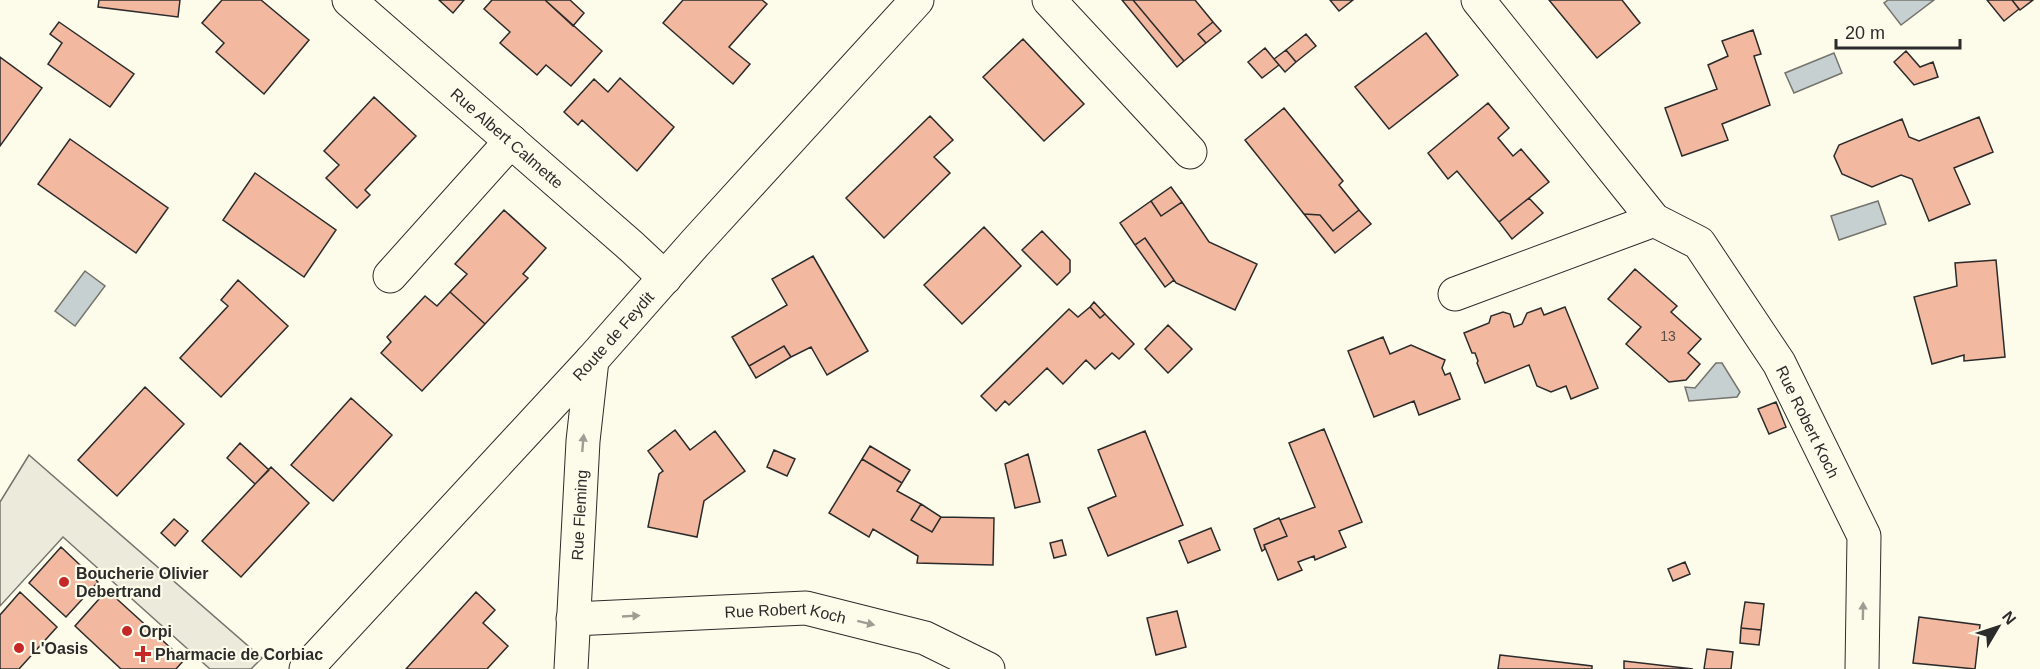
<svg xmlns="http://www.w3.org/2000/svg" width="2040" height="669" font-family="Helvetica,sans-serif">
<rect width="100%" height="100%" fill="#fdfbea"/>
<path fill="#eceadb" stroke="#74746e" stroke-width="1.5" d="M29 455 262 658 251 669H210L63 537 0 606V502Z"/>
<path fill="#c7d0d0" stroke="#74746e" stroke-width="1.5" d="M1888 0H1934L1901 25 1884 3Z
M1834 53 1842 73 1794 93 1785 73Z
M1878 201 1886 224 1839 240 1831 216Z
M85 271 105 286 75 326 55 311Z
M1716 363H1722L1740 392 1737 397 1689 401 1685 387 1695 388Z"/>
<path fill="#f2b8a0" stroke="#2b2b2b" stroke-width="1.5" d="M99 0H180L178 17 98 7Z
M222 0H261L309 40 264 94 216 52 224 43 202 23Z
M439 0H464L453 13Z
M492 0H545L602 51 571 86 546 65 537 75 500 43 510 32 484 9Z
M545 0H570L584 13 573 26Z
M683 0H762L767 4 729 47 750 64 733 84 663 23Z
M1122 0H1133L1184 61 1177 67Z
M1133 0H1195L1213 22 1198 34 1206 43 1184 61Z
M1330 0H1353L1339 11Z
M1549 0H1622L1640 23 1597 58Z
M1987 0H2012L2019 9 2004 21Z
M2012 0H2033L2020 10Z
M59 22 134 74 110 107 48 64 62 43 50 34Z
M1213 22 1221 31 1206 43 1198 34Z
M1753 30 1761 54 1754 56 1770 105 1722 124 1728 140 1682 156 1665 108 1717 89 1708 65 1728 56 1722 41Z
M1426 33 1458 75 1389 129 1355 87Z
M1306 34 1316 46 1296 62 1286 50Z
M1023 39 1084 104 1044 141 983 77Z
M1265 48 1279 65 1262 78 1248 62Z
M1286 50 1296 62 1285 72 1274 59Z
M1906 51 1920 67 1933 62 1938 77 1914 85 1894 62Z
M0 57 42 88 0 146Z
M620 78 674 127 637 171 582 120 578 125 564 112 594 79 608 92Z
M374 97 416 136 365 190 370 195 357 208 326 178 339 165 324 151Z
M1488 103 1509 128 1498 138 1513 156 1521 149 1549 182 1499 222 1457 171 1448 179 1428 153Z
M1284 108 1343 181 1339 185 1359 210 1333 231 1320 215 1304 214 1245 140Z
M930 116 953 140 934 157 950 173 884 238 846 198Z
M1979 117 1993 152 1954 168 1970 204 1929 221 1912 179 1901 175 1872 187 1842 174 1834 156 1839 145 1902 119 1909 137 1919 141Z
M70 139 168 208 136 253 38 184Z
M255 173 336 230 304 277 223 220Z
M1171 187 1182 202 1161 216 1151 201Z
M1529 198 1543 213 1512 239 1499 222Z
M1151 201 1161 216 1182 202 1209 242 1257 264 1235 310 1176 283 1145 238 1135 245 1120 223Z
M504 210 546 248 523 274 528 278 485 324 450 292 467 274 455 264Z
M1359 210 1371 224 1335 253 1304 214 1320 215 1333 231Z
M984 227 1021 266 962 324 924 285Z
M1042 231 1070 260V272L1057 285 1022 250Z
M1145 238 1174 280 1165 287 1135 245Z
M813 256 868 351 827 375 811 347 791 357 784 346 749 366 732 337 787 305 772 279Z
M1996 260 2005 357 1964 361V355L1932 364 1914 297 1957 286 1955 263Z
M1635 269 1677 306 1671 312 1701 339 1688 353 1700 364 1686 380 1669 382 1626 344 1641 327 1608 299Z
M238 280 288 326 221 397 180 358 228 306 221 300Z
M450 292 485 324 422 391 381 353 391 342 387 337 425 296 437 306Z
M1094 302 1105 314 1100 318 1090 307Z
M1090 307 1100 318 1105 314 1134 344 1119 359 1112 353 1095 369 1086 360 1063 384 1047 368 1009 405 1005 401 996 411 981 396 1069 309 1078 317Z
M1565 307 1598 388 1571 399 1566 386 1551 392 1537 386 1529 365 1485 383 1477 363 1478 361 1475 353H1472L1464 333 1489 323 1491 316 1503 312 1510 314 1514 327 1522 324 1527 313 1541 308 1544 315Z
M1168 325 1192 349 1168 373 1145 349Z
M1383 337 1390 354 1411 345 1445 360 1442 368 1445 375 1450 373 1460 399 1419 415 1414 401 1374 417 1348 351Z
M784 346 791 357 756 378 749 366Z
M145 387 184 424 117 496 78 460Z
M351 398 392 435 333 501 291 465Z
M1776 402 1786 427 1769 434 1758 409Z
M1324 429 1362 522 1339 531 1346 547 1315 560 1314 556 1298 562 1302 570 1278 580 1264 545 1287 536 1280 520 1315 507 1289 443Z
M675 430 690 450 715 431 745 471 704 501 697 537 648 527 659 474 663 471 648 451Z
M1145 431 1183 525 1108 556 1088 508 1116 496 1098 450Z
M240 443 269 470 255 484 227 458Z
M870 446 910 470 902 483 862 459Z
M774 450 795 459 787 476 767 467Z
M1028 454 1040 502 1015 508 1005 464Z
M862 459 902 483 897 491 921 504 911 520 932 532 941 517 994 518 993 565 917 563 918 556 873 529 869 537 829 513Z
M271 467 309 503 241 577 202 541Z
M921 504 941 517 932 532 911 520Z
M1279 518 1287 536 1264 545 1265 549 1262 551 1254 529Z
M174 519 188 531 175 546 161 533Z
M1211 528 1220 550 1188 563 1179 541Z
M1062 540 1066 555 1054 558 1050 543Z
M61 547 98 582 66 617 29 583Z
M1685 562 1690 574 1673 581 1668 569Z
M107 590 184 660 176 669H121L75 626Z
M20 592 57 627 19 669H0V615Z
M476 592 495 610 483 623 508 646 487 669H406Z
M1745 602 1764 604 1761 630 1741 628Z
M1177 611 1186 647 1156 655 1147 618Z
M1919 617 1980 625 1975 669 1913 663Z
M1741 628 1761 630 1759 645 1740 643Z
M1707 649 1733 652 1731 669H1704Z
M1500 655 1592 666V669H1498Z
M1624 661 1693 669H1624Z"/>
<g fill="none" stroke-linecap="round" stroke-linejoin="round">
<defs>
<g id="minor">
<path id="s1" d="M349 0 632 247 665 278"/>
<path d="M1049 0 1190 152"/>
<path id="s2" d="M1478 0 1654 220 1699 243 1779 363 1864 536 1862 669"/>
<path d="M390 276 511 141"/>
<path d="M1455 294 1654 220"/>
<path id="s3" d="M573 619 806 608 925 638 988 669"/>
<path id="s4" d="M306 669 592 360 696 242 917 0"/>
<path id="s5" d="M571 669 583 441 592 360"/>
</g>
</defs>
<use href="#minor" stroke="#2b2b2b" stroke-width="35"/>
<use href="#minor" stroke="#fdfbea" stroke-width="33"/>
</g>
<defs><path id="oneway-solid" d="M-6-.8H1V-3.2L6.5 0L1 3.2V.8H-6Z" transform="scale(1.5)"/></defs>
<g fill="#9e9d94">
<use href="#oneway-solid" transform="translate(583 443) rotate(-85)"/>
<use href="#oneway-solid" transform="translate(1863 611) rotate(-89)"/>
<use href="#oneway-solid" transform="translate(631 616) rotate(-3)"/>
<use href="#oneway-solid" transform="translate(866 623) rotate(14)"/>
</g>
<g fill="#c62828" stroke="#fdfbea" stroke-width="2">
<circle cx="64" cy="582" r="6"/>
<circle cx="127" cy="631" r="6"/>
<circle cx="19" cy="648" r="6"/>
<path d="M140 645h6v6h6v6h-6v6h-6v-6h-6v-6h6z"/>
</g>
<g text-anchor="middle" stroke-width="4.5" stroke-linejoin="round" paint-order="stroke">
<g font-size="14" fill="#5d4e48">
<text x="1668" y="341">13</text>
</g>
<g font-size="16" fill="#2b2b2b" stroke="#fdfbea">
<text dy="6" stroke="none"><textPath href="#s1" startOffset="210">Rue Albert Calmette</textPath></text>
<text dy="6" stroke="none"><textPath href="#s4" startOffset="453">Route de Feydit</textPath></text>
<text dy="6" stroke="none"><textPath href="#s2" startOffset="542">Rue Robert Koch</textPath></text>
<text dy="6" stroke="none"><textPath href="#s5" startOffset="154">Rue Fleming</textPath></text>
<text dy="6" stroke="none"><textPath href="#s3" startOffset="213">Rue Robert Koch</textPath></text>
</g>
<g font-size="16" font-weight="bold" fill="#2b2b2b" stroke="#fdfbea" text-anchor="start">
<text x="76" y="579">Boucherie Olivier<tspan x="76" dy="18">Debertrand</tspan></text>
<text x="139" y="637">Orpi</text>
<text x="31" y="654">L'Oasis</text>
<text x="155" y="660">Pharmacie de Corbiac</text>
</g>
</g>
<g transform="translate(1998 627) rotate(51)" stroke="#fdfbea" stroke-width="4.5" paint-order="stroke">
<path d="M0-4.5L10 22L0 15L-10 22Z" fill="#2b2b2b"/>
<text y="-9" font-size="16" font-weight="bold" text-anchor="middle" fill="#2b2b2b">N</text>
</g>
<path d="M1836 39v9h124v-9" fill="none" stroke="#2b2b2b" stroke-width="3"/>
<text x="1845" y="39" font-size="18" fill="#2b2b2b" stroke="#fdfbea" stroke-width="4.5" paint-order="stroke">20 m</text>
</svg>
